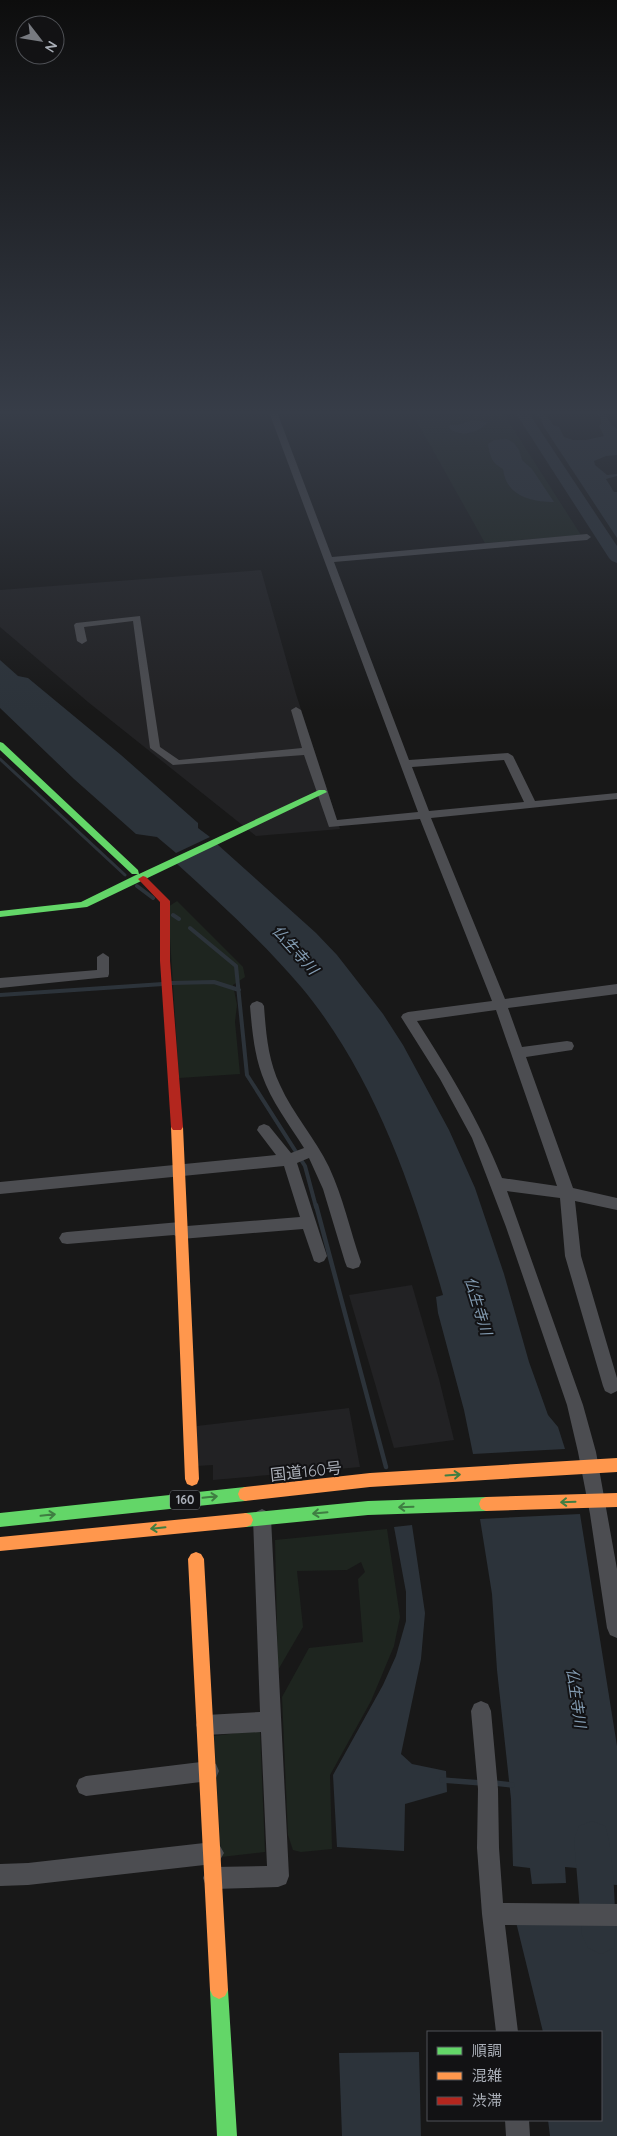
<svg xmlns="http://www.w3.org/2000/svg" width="617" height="2136" font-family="Quicksand,'Noto Sans JP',sans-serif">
<rect width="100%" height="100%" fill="#181818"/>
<path fill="#222224" d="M261 570 296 694 340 829 256 836 88 702 0 627V590Z
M412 1285 439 1379 454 1440 394 1448 349 1295Z
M349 1408 360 1467 213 1480V1465L197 1466V1426Z"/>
<path fill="#1e251f" d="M503 413 581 535 485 543 416 420Z
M177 901 243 967 245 977 233 985 237 1005 235 1022 240 1074 179 1078 168 907Z
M387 1529 400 1617 394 1646 371 1701 330 1775 332 1849 301 1852 293 1850 288 1835 282 1697 309 1648 363 1642 358 1579 365 1572 361 1562 347 1570 297 1571 303 1627 278 1670 275 1540Z
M260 1730 265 1852 221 1857 214 1736Z"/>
<path fill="#2c333a" d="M533 412C542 412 548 415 553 425L559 427 564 437 573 440H586L604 436 599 426 601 424V417L593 412H604L611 424 617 429V455L606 456 594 461 595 465 607 475 617 474V476L606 479 614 492H617V538L544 427 541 419Z
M472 420 488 422C479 433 460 438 449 428L450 425H458Z
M507 439 514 443 519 450 522 460 532 469 554 502C531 502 506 496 503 469 492 463 490 457 488 444L494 440Z
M0 660 18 676 28 678 121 755 198 823V828L210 837 176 853 157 837 136 834 74 779 0 708Z
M217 844 316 933 337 955 383 1014 403 1045 449 1130 475 1188 504 1274 529 1362 548 1415 558 1427 565 1449 473 1454 464 1410 438 1313 436 1297 443 1295C413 1189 374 1075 302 988 264 943 220 903 176 863Z
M580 1514 617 1746V1885L602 1884 600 1870 565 1867 566 1883 532 1884 530 1868 513 1866 511 1799 497 1670 492 1594 480 1519Z
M412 1525 425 1613 421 1659 401 1754 412 1764 446 1771 447 1792 405 1804 404 1851 337 1847 333 1775 383 1685 396 1656 406 1621V1592L394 1527Z
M516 1922 617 1924V2136H550L548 2120H601V2032H543Z
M419 2052 421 2136H342L339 2053Z"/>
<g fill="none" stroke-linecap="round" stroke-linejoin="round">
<path stroke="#2c333a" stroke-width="3" d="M0 759 125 875"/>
<path stroke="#2c333a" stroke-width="4" d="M137 886 153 898
M173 915 179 919
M190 928 236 966 247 1075 305 1166 316 1207
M172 983 214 982 239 990
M0 995 163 984"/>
<path stroke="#2c333a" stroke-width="4.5" d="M316 1205 386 1467"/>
<path stroke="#2c333a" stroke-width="5.5" d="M442 1780 482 1783
M494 1783 512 1785"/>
<path fill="#2c333a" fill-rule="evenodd" d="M515 412H528L617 546V563L612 561 609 558Z
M592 1821 605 1826C614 1848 617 1927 614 1948L601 1954 588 1948 582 1935 574 1839 579 1826Z"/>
<path fill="#4c4d51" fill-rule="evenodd" d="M269 412H277L332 557 587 534 591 537 587 540 334 562 409 760 508 753 513 756 535 801 617 793V799L431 818 505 999 617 984V994L508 1008 522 1047 567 1041 572 1042 574 1046 572 1050 526 1057 573 1188 617 1198V1210L575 1201 581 1256 617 1378V1391L611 1394 605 1391 603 1386 565 1256 560 1198 507 1191 583 1405 596 1452 617 1569V1638L610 1635 607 1628 590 1514 578 1452 567 1405 506 1227 472 1138 440 1079 401 1017 403 1014 408 1012 492 1001 420 819 329 827 304 755 173 765 150 748 133 621 84 627 87 641 82 644 77 641 74 625 76 623 140 616 160 747 179 760 302 748 291 710 296 707 301 710 337 820 418 812ZM504 760 524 802 429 811 412 767ZM496 1010 557 1186 502 1178C479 1120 450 1073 417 1021Z
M103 953 109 957V974L108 977 0 988V978L97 970V957Z
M257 1001 262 1003 264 1006C266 1033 268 1060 280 1085 293 1114 315 1138 329 1167 343 1197 350 1230 361 1262L359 1267 353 1269 347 1267 345 1262 323 1189 309 1158 297 1163 327 1256 324 1261 319 1263 314 1261 303 1229 181 1239 174 1235 67 1244 62 1243 59 1238 62 1233 67 1232 180 1222 187 1226 300 1217 284 1166 0 1194V1182L276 1155 257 1130 259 1126 264 1124 269 1126 291 1153 304 1148C289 1124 271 1101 262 1075 254 1053 252 1029 250 1006L252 1003Z
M262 1509 268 1512 271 1518 289 1876 286 1884 278 1887 214 1889 206 1886 203 1878 206 1870 214 1867 267 1866 261 1732 206 1735 199 1732 196 1725 199 1718 206 1715 260 1712 253 1518 256 1512Z
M481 1701 488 1704 491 1711 498 1789 499 1848 503 1903 617 1904V1926L505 1925 518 2032H496L482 1914 477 1848 478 1789 471 1711 474 1704Z
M209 1761 216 1764 219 1771 216 1778 209 1781 86 1796 79 1793 76 1786 79 1779 86 1776Z
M213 1842 220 1846 224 1853 220 1860 213 1864 28 1885 0 1886V1864L28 1863Z
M505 2120H529L530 2136H506Z"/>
<path fill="#63d668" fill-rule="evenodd" d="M0 742 3 743 138 870 139 874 319 790H325L327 792 87 907 0 917V911L81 902 138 874H132L0 750Z
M245 1487 250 1489 252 1494 250 1499 245 1501 0 1527V1513Z
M486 1497 491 1499 493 1504 491 1509 486 1511 368 1515 246 1527 241 1525 239 1520 241 1515 246 1513 368 1501Z
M219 1981 225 1984 228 1990 237 2136H217L210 1990 213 1984Z"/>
<path fill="#ff974d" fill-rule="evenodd" d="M177 1122 181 1124 183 1127 199 1479 197 1484 192 1486 187 1484 185 1479 171 1127 173 1124Z
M617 1458V1472L370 1487 245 1501 240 1499 238 1494 240 1489 245 1487 370 1473Z
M617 1493V1507L486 1511 481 1509 479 1504 481 1499 486 1497Z
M246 1513 251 1515 253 1520 251 1525 246 1527 0 1551V1537Z
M196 1552 201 1554 204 1559 228 1990 225 1996 219 1999 213 1996 210 1990 188 1559 191 1554Z"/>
<path fill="#b3261e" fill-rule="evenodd" d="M143 876 146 877 170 901V961L183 1127 181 1130H173L171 1127 160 961V902L140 881 138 879Z"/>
</g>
<defs><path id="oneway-shaft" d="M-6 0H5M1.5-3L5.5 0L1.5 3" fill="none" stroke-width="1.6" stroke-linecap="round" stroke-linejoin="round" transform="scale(1.25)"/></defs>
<g stroke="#3f7e42">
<use href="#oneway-shaft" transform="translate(453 1475) rotate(-4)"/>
<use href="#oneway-shaft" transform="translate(210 1497) rotate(-6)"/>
<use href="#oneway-shaft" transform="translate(568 1502) rotate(178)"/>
<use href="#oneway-shaft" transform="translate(406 1507) rotate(178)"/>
<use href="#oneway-shaft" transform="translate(320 1513) rotate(175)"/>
<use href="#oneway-shaft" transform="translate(48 1515) rotate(-6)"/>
<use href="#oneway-shaft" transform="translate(158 1528) rotate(174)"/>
</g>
<linearGradient id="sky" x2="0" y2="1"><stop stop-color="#0d0d0d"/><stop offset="0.58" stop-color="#373d48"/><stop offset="1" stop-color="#373d48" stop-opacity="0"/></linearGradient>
<rect width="617" height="711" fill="url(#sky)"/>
<g text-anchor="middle" stroke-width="4" stroke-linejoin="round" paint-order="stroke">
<rect fill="#121214" stroke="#7c8087" stroke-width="1" x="170" y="1490.5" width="30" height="19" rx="4"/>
<g font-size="12" font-weight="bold" fill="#aaafb8">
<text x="185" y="1504">160</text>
</g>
<g font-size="15" font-style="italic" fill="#839cb2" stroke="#121214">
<text transform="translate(295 950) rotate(48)" y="5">仏生寺川</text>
<text transform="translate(478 1306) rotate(73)" y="5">仏生寺川</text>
<text transform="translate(576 1698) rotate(82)" y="5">仏生寺川</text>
</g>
<g font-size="16" fill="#aaafb8" stroke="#121214">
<text transform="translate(306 1471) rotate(-6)" y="6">国道160号</text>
</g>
</g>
<rect x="427" y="2031" width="175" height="90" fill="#121214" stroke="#4f5156"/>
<rect x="437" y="2047" width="25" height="8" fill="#63d668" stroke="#4f5156"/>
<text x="472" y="2056" font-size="15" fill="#aaafb8">順調</text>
<rect x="437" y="2072" width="25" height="8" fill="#ff974d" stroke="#4f5156"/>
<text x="472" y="2081" font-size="15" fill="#aaafb8">混雑</text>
<rect x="437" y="2097" width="25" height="8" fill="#b3261e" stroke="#4f5156"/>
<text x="472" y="2106" font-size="15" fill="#aaafb8">渋滞</text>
<g transform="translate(40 40) rotate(121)"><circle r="24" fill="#121214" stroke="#4f5156"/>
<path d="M0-4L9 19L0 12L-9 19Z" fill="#777a80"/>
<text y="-8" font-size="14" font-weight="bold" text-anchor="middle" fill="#aaafb8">N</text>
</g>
</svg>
